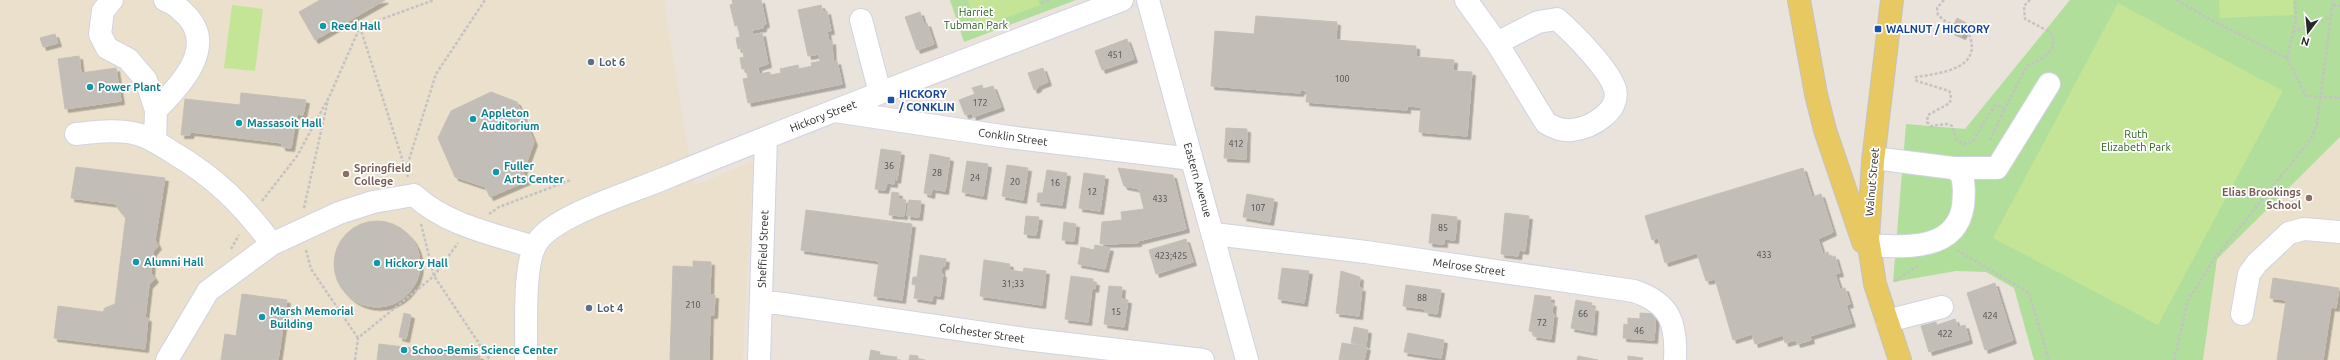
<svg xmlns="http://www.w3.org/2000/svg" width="2340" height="360" font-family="Ubuntu,sans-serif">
<defs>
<filter id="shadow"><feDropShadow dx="3.5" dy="3.5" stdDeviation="0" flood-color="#0004"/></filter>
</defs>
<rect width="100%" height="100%" fill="#eae3db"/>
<path fill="#ebe0cb" d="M0 0H664L694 186 753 161 743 360H0Z
M2340 137V360H2203L2217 259Z"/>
<path fill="#b1de9a" d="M950 0H1076L964 42Z
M2070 0H2340V137L2217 259 2203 360H2034L2014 288 1986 272 1956 271 1893 282 1906 124 1965 129Z"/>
<path fill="#c4e596" d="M968 0H1038L1040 5 978 28Z
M2219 0H2293L2294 15 2220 18Z
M2118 3 2283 91 2158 325 1993 238Z
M232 5 263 9 255 71 224 68Z"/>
<path fill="#c2bdb7" stroke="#c5bfb5" filter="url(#shadow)" d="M320 0H385L315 40 299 12Z
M732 0H761L766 24 763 25V28L752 30 753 35 762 33 768 64 758 67 759 74 770 72V75L781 73 780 69 798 65 799 69 812 66 811 63 820 61 819 54 808 56 798 10 821 5 823 12 827 11 831 31H827L829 42 832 41 833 62 837 61 842 84 748 103 743 79 748 78 746 69H742L740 58 744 57 742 48 738 49 736 38 740 37 738 25 735 26 730 5 733 4Z
M920 12 924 25 927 23 934 44 917 50 905 17Z
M1256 16 1337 22 1336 40 1416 46V57L1454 60 1453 71 1472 72 1467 136 1419 132 1421 107 1407 106V110L1306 102 1307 91 1301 90 1300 93 1211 86 1215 31 1254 34Z
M1957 18 1968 24 1962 36 1951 31Z
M55 34 58 43 43 47 40 38Z
M1127 39 1134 59 1102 70 1095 51Z
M79 56 81 73 116 68 121 101 65 109 58 59Z
M1043 68 1048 82 1038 86V88L1034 90 1028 73Z
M982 85 983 89 993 86 1001 107 973 117 972 113 965 115 959 100 975 94 972 88Z
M491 92 517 102 534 142 523 172 527 181 490 197 485 187 455 177 438 138 451 111Z
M241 93 306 100 303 115 297 114 291 148 282 147V143L191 132 190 135H181L185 99 240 105Z
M1226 128 1247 129 1246 159 1224 158Z
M881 149 901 152 897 180 894 179V184L887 183 885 190 875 189Z
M930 154 950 158 945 191 932 189 931 195 924 193Z
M967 161 988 164 983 196 962 192Z
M1007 165 1028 168 1023 200 1002 196Z
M76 167 165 178 155 240 158 246 153 252 151 273 155 279 149 285 145 318H148L145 349 54 338 58 306 103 312 105 308 115 304 126 215 122 214 117 207V204L71 198Z
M1118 168 1173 175 1186 229 1138 241V243L1100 244 1102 222 1122 220 1121 212 1144 209 1139 189 1124 186Z
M1803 168 1812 197 1821 194 1833 232 1818 239 1823 254 1828 252 1830 258 1835 256 1840 273 1835 274 1840 289 1845 288 1850 304 1846 305 1852 323 1810 336 1811 340 1797 344 1796 340 1785 343 1783 335 1755 344 1752 334 1733 340 1715 279 1706 281 1697 253 1665 263 1658 238 1652 240 1645 216Z
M1047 170 1067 173 1062 205 1037 202 1038 193H1043Z
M1084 173 1105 176 1100 211 1079 208Z
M892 192 899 193 898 199 906 200 904 216 889 215Z
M1247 194 1274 199 1270 222 1243 217Z
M909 200 921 201 919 217 907 216Z
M806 210 912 224 902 300 874 296 879 261 801 250Z
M1505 213 1529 216 1525 251 1519 250 1518 256 1501 254Z
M1432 214 1457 217 1455 240 1444 239V244L1429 243Z
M1026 216 1039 217 1036 235 1024 234Z
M334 264a43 43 0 1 1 86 0a43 43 0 1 1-86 0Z
M1064 222 1076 224 1074 241 1062 240Z
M1186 239 1193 262 1156 274 1149 250Z
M1095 245 1110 248 1105 269 1078 264 1081 247 1094 250Z
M920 255 946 259 945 266H942L941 273 943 274 940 296 933 295 932 301 914 298 916 285 912 284 913 277H917Z
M984 260 1010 264 1009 270 1023 272 1024 268 1046 271 1042 305 980 296Z
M693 261 711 262 710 295H715L714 315H710L709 360H670L673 266 693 267Z
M1282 268 1309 271 1304 303 1278 299Z
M1341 271 1360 277 1359 288H1362L1359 316 1336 313Z
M1071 276 1093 279V282H1096L1095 289 1092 288 1088 322 1065 319Z
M2273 278 2339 288 2336 308 2331 307 2323 360H2277L2286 300 2270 298Z
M1995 283 2013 340 1985 350 1967 293Z
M1406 285 1441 290 1437 314 1425 312V309L1403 306Z
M1109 286 1122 287 1121 299 1128 300 1124 327 1104 324Z
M242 294 287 300 278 360H221L225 334 236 336Z
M1535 295 1551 297 1550 303H1553L1552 314H1554L1551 339 1533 336 1534 332 1529 331Z
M1576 300 1592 303 1591 307 1595 308 1593 332 1571 328Z
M404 313 411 315 406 339 399 337Z
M1640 313 1656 314 1654 340 1623 338 1624 324 1628 325V318L1640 319Z
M1955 319 1958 327 1965 325 1969 340 1929 352 1921 326 1936 322 1937 325Z
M1354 327 1368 330 1366 345 1351 343Z
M1408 333 1444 340 1441 358 1404 352Z
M1342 343 1367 347 1364 360H1339Z
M379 344 480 356V360H377Z
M871 350 880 352 879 355 897 357 896 360H869Z
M910 355 918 356V359L925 360H909Z
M1578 356 1598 360H1577Z
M1628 356 1643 358 1642 360H1628Z"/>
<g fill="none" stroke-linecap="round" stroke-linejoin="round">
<defs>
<path id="minor" d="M112 0 103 11 100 34 107 48 128 59 146 80 156 110 155 141
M1148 0 1247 360
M1466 0 1497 43 1546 123C1555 128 1562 131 1572 130 1591 128 1621 111 1615 89 1609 69 1573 33 1557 19L1538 22 1497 43
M861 20 880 93
M156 110C179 87 217 48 187 16 179 8 175 4 165 0
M835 111 1008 137 1192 159
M76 134C96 132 117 129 137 134 150 137 161 145 172 152 216 178 241 203 272 244
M1953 168H1997L2049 84
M1214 234 1366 252 1634 291C1670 303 1677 323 1675 360
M1868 245C1904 247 1956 252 1963 206 1964 194 1965 185 1961 173L1953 168 1874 158
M762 301 1025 339 1203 360
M2242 314 2249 274 2257 263 2289 233 2304 229 2340 232
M1887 321 1942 307
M167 360 208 291 272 244 339 213 373 202 414 195C446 225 493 234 534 247
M526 360C527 331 522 262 538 241 556 215 632 192 663 179 815 117 968 59 1122 0
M759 360 766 138"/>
<path id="major" d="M1799 0 1816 94 1825 130 1863 242
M1892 0 1873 161 1868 239 1875 284 1900 360"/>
</defs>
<use href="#minor" stroke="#d0d3e1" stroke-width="24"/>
<use href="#major" stroke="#c3c3c3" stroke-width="24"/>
<path stroke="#c3c3c3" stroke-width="2.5" stroke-dasharray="3 2" stroke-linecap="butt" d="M1944 0 1937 8 1938 15 1945 21 1968 32C1985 69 1941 73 1916 77L1915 79 1917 81 1949 91 1951 94 1950 103 1928 115 1927 122 1931 126 1947 124 1952 126 1957 140 1964 144 1972 142 1995 105 2005 108 2027 66C2040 61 2062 48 2050 32L2025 19 2024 6 2030 0
M2177 0 2211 20 2287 58 2306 96 2340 98
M1041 3 1050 0
M2333 5 2340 6
M360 27 408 177
M2293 32 2330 17
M2287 58 2296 20 2295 0
M1990 140 2005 108
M406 169 436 74 485 0
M262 201 297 156 330 95 360 27 434 0
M304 208 328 100
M489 214 499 207 571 180
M421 224 434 276 490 360
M231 249 239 235
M306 250 311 269 358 338
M1957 250 2029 293 2049 360
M1895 281 1919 265
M355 360 358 338 434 276 458 243
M2174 360 2188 300 2215 258 2311 139 2317 124 2333 0"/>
<use href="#minor" stroke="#fff" stroke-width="22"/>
<use href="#major" stroke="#e8c861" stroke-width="22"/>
</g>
<g fill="#0f9aa8" stroke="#fff" stroke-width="1.5">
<circle cx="323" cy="26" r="4"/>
<circle cx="90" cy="87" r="4"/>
<circle cx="473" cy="119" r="4"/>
<circle cx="239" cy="123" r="4"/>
<circle cx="496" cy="172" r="4"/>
<circle cx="136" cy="262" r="4"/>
<circle cx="377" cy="263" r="4"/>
<circle cx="262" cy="317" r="4"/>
<circle cx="404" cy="350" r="4"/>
</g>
<g fill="#1a4fb4" stroke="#fff" stroke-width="1.5">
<rect x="1874" y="25" width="8" height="8" rx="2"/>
<rect x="887" y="96" width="8" height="8" rx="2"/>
</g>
<g fill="#5c6f8a" stroke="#fff" stroke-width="1.5">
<circle cx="591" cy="62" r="4"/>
<circle cx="589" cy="308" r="4"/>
</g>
<g fill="#8d6e63" stroke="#fff" stroke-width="1.5">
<circle cx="346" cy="174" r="4"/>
<circle cx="2309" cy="198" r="4"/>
</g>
<g text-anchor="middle" stroke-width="3.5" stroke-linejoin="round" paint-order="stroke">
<g font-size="9" fill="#4e4d4c">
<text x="1115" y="58">451</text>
<text x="1342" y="82">100</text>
<text x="980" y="106">172</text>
<text x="1236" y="147">412</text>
<text x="889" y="169">36</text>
<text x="937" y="176">28</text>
<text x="975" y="181">24</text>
<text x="1015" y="185">20</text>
<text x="1055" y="186">16</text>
<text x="1092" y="195">12</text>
<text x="1160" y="202">433</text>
<text x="1258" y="211">107</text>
<text x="1443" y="231">85</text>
<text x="1764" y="258">433</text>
<text x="1171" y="259">423;425</text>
<text x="1013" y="287">31;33</text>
<text x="1422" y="301">88</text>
<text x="693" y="308">210</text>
<text x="1116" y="315">15</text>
<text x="1583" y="317">66</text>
<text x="1990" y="319">424</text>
<text x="1542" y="326">72</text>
<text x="1639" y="334">46</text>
<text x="1945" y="337">422</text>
</g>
<g font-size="11" fill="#2c601d" stroke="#fff">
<text x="976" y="16">Harriet<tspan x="976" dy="13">Tubman Park</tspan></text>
<text x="2136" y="138">Ruth<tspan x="2136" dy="13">Elizabeth Park</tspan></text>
</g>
<g font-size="11" font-weight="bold" fill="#0d838f" stroke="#fff" text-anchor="start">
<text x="331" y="30">Reed Hall</text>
<text x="98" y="91">Power Plant</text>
<text x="481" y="117">Appleton<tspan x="481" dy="13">Auditorium</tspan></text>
<text x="247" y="127">Massasoit Hall</text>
<text x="504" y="170">Fuller<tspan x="504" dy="13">Arts Center</tspan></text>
<text x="144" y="266">Alumni Hall</text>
<text x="385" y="267">Hickory Hall</text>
<text x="270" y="315">Marsh Memorial<tspan x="270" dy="13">Building</tspan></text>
<text x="412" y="354">Schoo-Bemis Science Center</text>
</g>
<g font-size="11" font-weight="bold" fill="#164399" stroke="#fff" text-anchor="start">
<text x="1886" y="33">WALNUT / HICKORY</text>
<text x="899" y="98">HICKORY<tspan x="899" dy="13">/ CONKLIN</tspan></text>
</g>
<g font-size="11" font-weight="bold" fill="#4e5e75" stroke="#fff" text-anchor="start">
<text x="599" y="66">Lot 6</text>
<text x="597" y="312">Lot 4</text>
</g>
<g font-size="11" fill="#282828" stroke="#fff">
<text transform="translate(823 116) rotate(-21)" y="4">Hickory Street</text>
<text transform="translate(1013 137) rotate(8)" y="4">Conklin Street</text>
<text transform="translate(1198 180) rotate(74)" y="4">Eastern Avenue</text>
<text transform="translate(1872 182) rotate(-85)" y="4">Walnut Street</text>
<text transform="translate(763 249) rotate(-88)" y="4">Sheffield Street</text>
<text transform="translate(1469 267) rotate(8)" y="4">Melrose Street</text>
<text transform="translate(982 333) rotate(8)" y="4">Colchester Street</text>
</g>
<g font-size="11" font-weight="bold" fill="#785e54" stroke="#fff" text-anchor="start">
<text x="354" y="172">Springfield<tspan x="354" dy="13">College</tspan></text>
<text x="2301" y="196" text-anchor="end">Elias Brookings<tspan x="2301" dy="13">School</tspan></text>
</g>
</g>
<g transform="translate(2308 32) rotate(196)" stroke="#ffffff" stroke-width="3" paint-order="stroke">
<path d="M0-3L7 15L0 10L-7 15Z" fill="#282828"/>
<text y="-6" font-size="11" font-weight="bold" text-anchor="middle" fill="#282828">N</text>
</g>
</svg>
